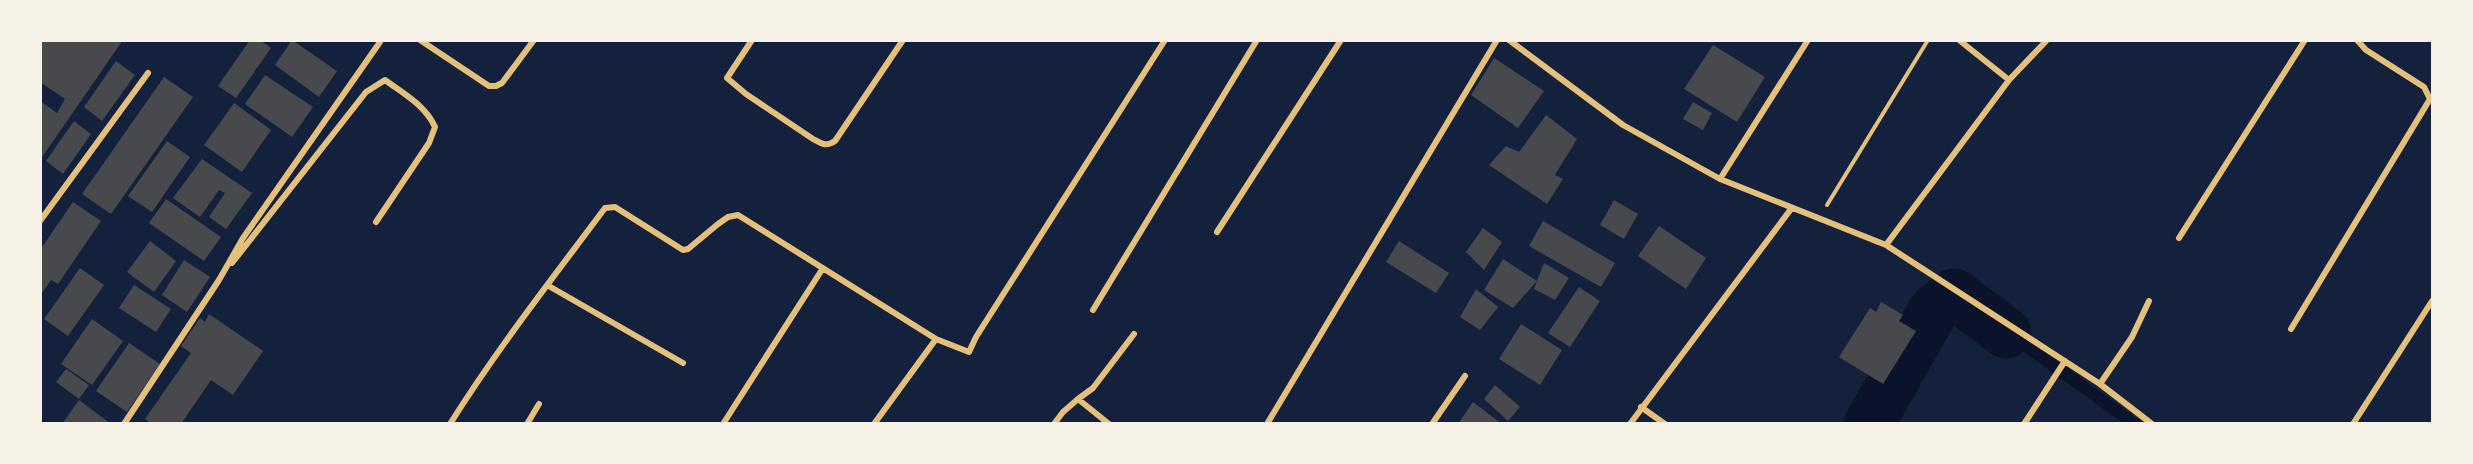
<svg xmlns="http://www.w3.org/2000/svg" width="2473" height="464" font-family="'Archivo Narrow',sans-serif">
<rect width="100%" height="100%" fill="#14213d"/>
<path fill="#0b132b" d="M1940 283 2068 368 2143 423H2123L1935 288Z"/>
<g fill="none" stroke-linecap="round" stroke-linejoin="round">
<path stroke="#0b132b" stroke-width="51" d="M1869 424 1933 311 1954 294 2006 333"/>
</g>
<path fill="#48494c" d="M40 40H123L40 160V101L57 113 65 99 40 82Z
M250 40H260L271 48 236 98 218 86Z
M292 40 337 71 319 97 275 65Z
M1713 45 1765 77 1737 122 1684 89Z
M1494 58 1544 91 1518 128 1471 95Z
M116 61 135 75 102 121 84 107Z
M265 75 313 107 292 137 245 104Z
M164 77 193 97 111 214 82 194Z
M1693 102 1712 113 1703 130 1683 119Z
M234 103 271 130 242 172 204 145Z
M1546 115 1577 139 1555 175 1563 179 1547 204 1489 165 1506 146 1519 152Z
M74 121 91 134 63 174 46 161Z
M167 141 190 157 152 212 128 196Z
M202 159 252 193 226 229 209 217 225 193 219 190 200 217 173 198Z
M166 199 221 237 204 261 149 223Z
M1614 200 1638 214 1624 239 1600 225Z
M73 202 101 221 58 284 51 280 40 296V250Z
M1543 221 1615 263 1601 287 1529 246Z
M1659 226 1706 258 1686 289 1638 256Z
M1483 228 1502 242 1484 270 1466 252Z
M150 241 176 261 154 292 127 272Z
M1399 241 1449 273 1436 293 1386 262Z
M1503 259 1537 281 1513 308 1484 290Z
M184 260 210 277 187 312 162 295Z
M1544 263 1569 278 1555 300 1534 289Z
M80 268 104 285 68 336 44 319Z
M134 285 171 309 156 332 119 308Z
M1579 287 1600 301 1570 347 1548 333Z
M1476 289 1498 307 1480 330 1460 317Z
M1881 302 1903 315 1899 321 1916 331 1883 384 1839 357 1870 308 1876 312Z
M209 314 263 351 233 395 211 380 181 424H152L145 419 191 353 181 346 200 318 205 322Z
M92 319 123 341 92 385 61 364Z
M1521 324 1562 350 1540 385 1499 359Z
M129 343 160 364 127 412 96 391Z
M66 369 89 385 79 399 56 382Z
M1495 385 1520 407 1508 421 1484 399Z
M79 400 111 424H62Z
M1473 402 1502 424H1458Z"/>
<g fill="none" stroke-linecap="round" stroke-linejoin="round">
<path stroke="#e5c07b" stroke-width="4" d="M1827 205 1928 40"/>
<path stroke="#e5c07b" stroke-width="6" d="M420 40 489 86H496L502 83 534 40
M752 40 727 78 746 94 813 139C822 144 826 147 835 141L903 40
M1509 40 1623 125 1720 179 1886 245 2100 384 2152 424
M1959 40 2009 80
M1720 179 1808 40
M40 221 148 73
M1217 232 1341 40
M2179 238 2305 40
M1886 245 2009 80 2047 40
M232 263 366 92 385 80C404 94 425 105 435 127L429 143 376 222
M547 285 683 363
M1093 310 1257 40
M2291 329 2430 99 2424 87 2366 50 2357 40
M2100 384 2132 337 2149 301
M1641 407 1665 424
M124 424 219 280 243 238 380 42
M450 424C497 349 552 279 605 208L615 207 683 250 688 249 718 224 728 217 738 215 936 339 969 352 976 337 1165 40
M527 424 539 404
M723 424 823 268
M874 424 936 339
M1054 424 1063 412 1078 399
M1109 424 1078 399 1093 388 1134 334
M1267 424 1497 40
M1432 424 1465 376
M1630 424 1791 209
M2024 424 2065 361
M2353 424 2432 301"/>
</g>
<rect width="2473" height="464" fill="none" stroke="#f6f1e7" stroke-width="84"/>
</svg>
